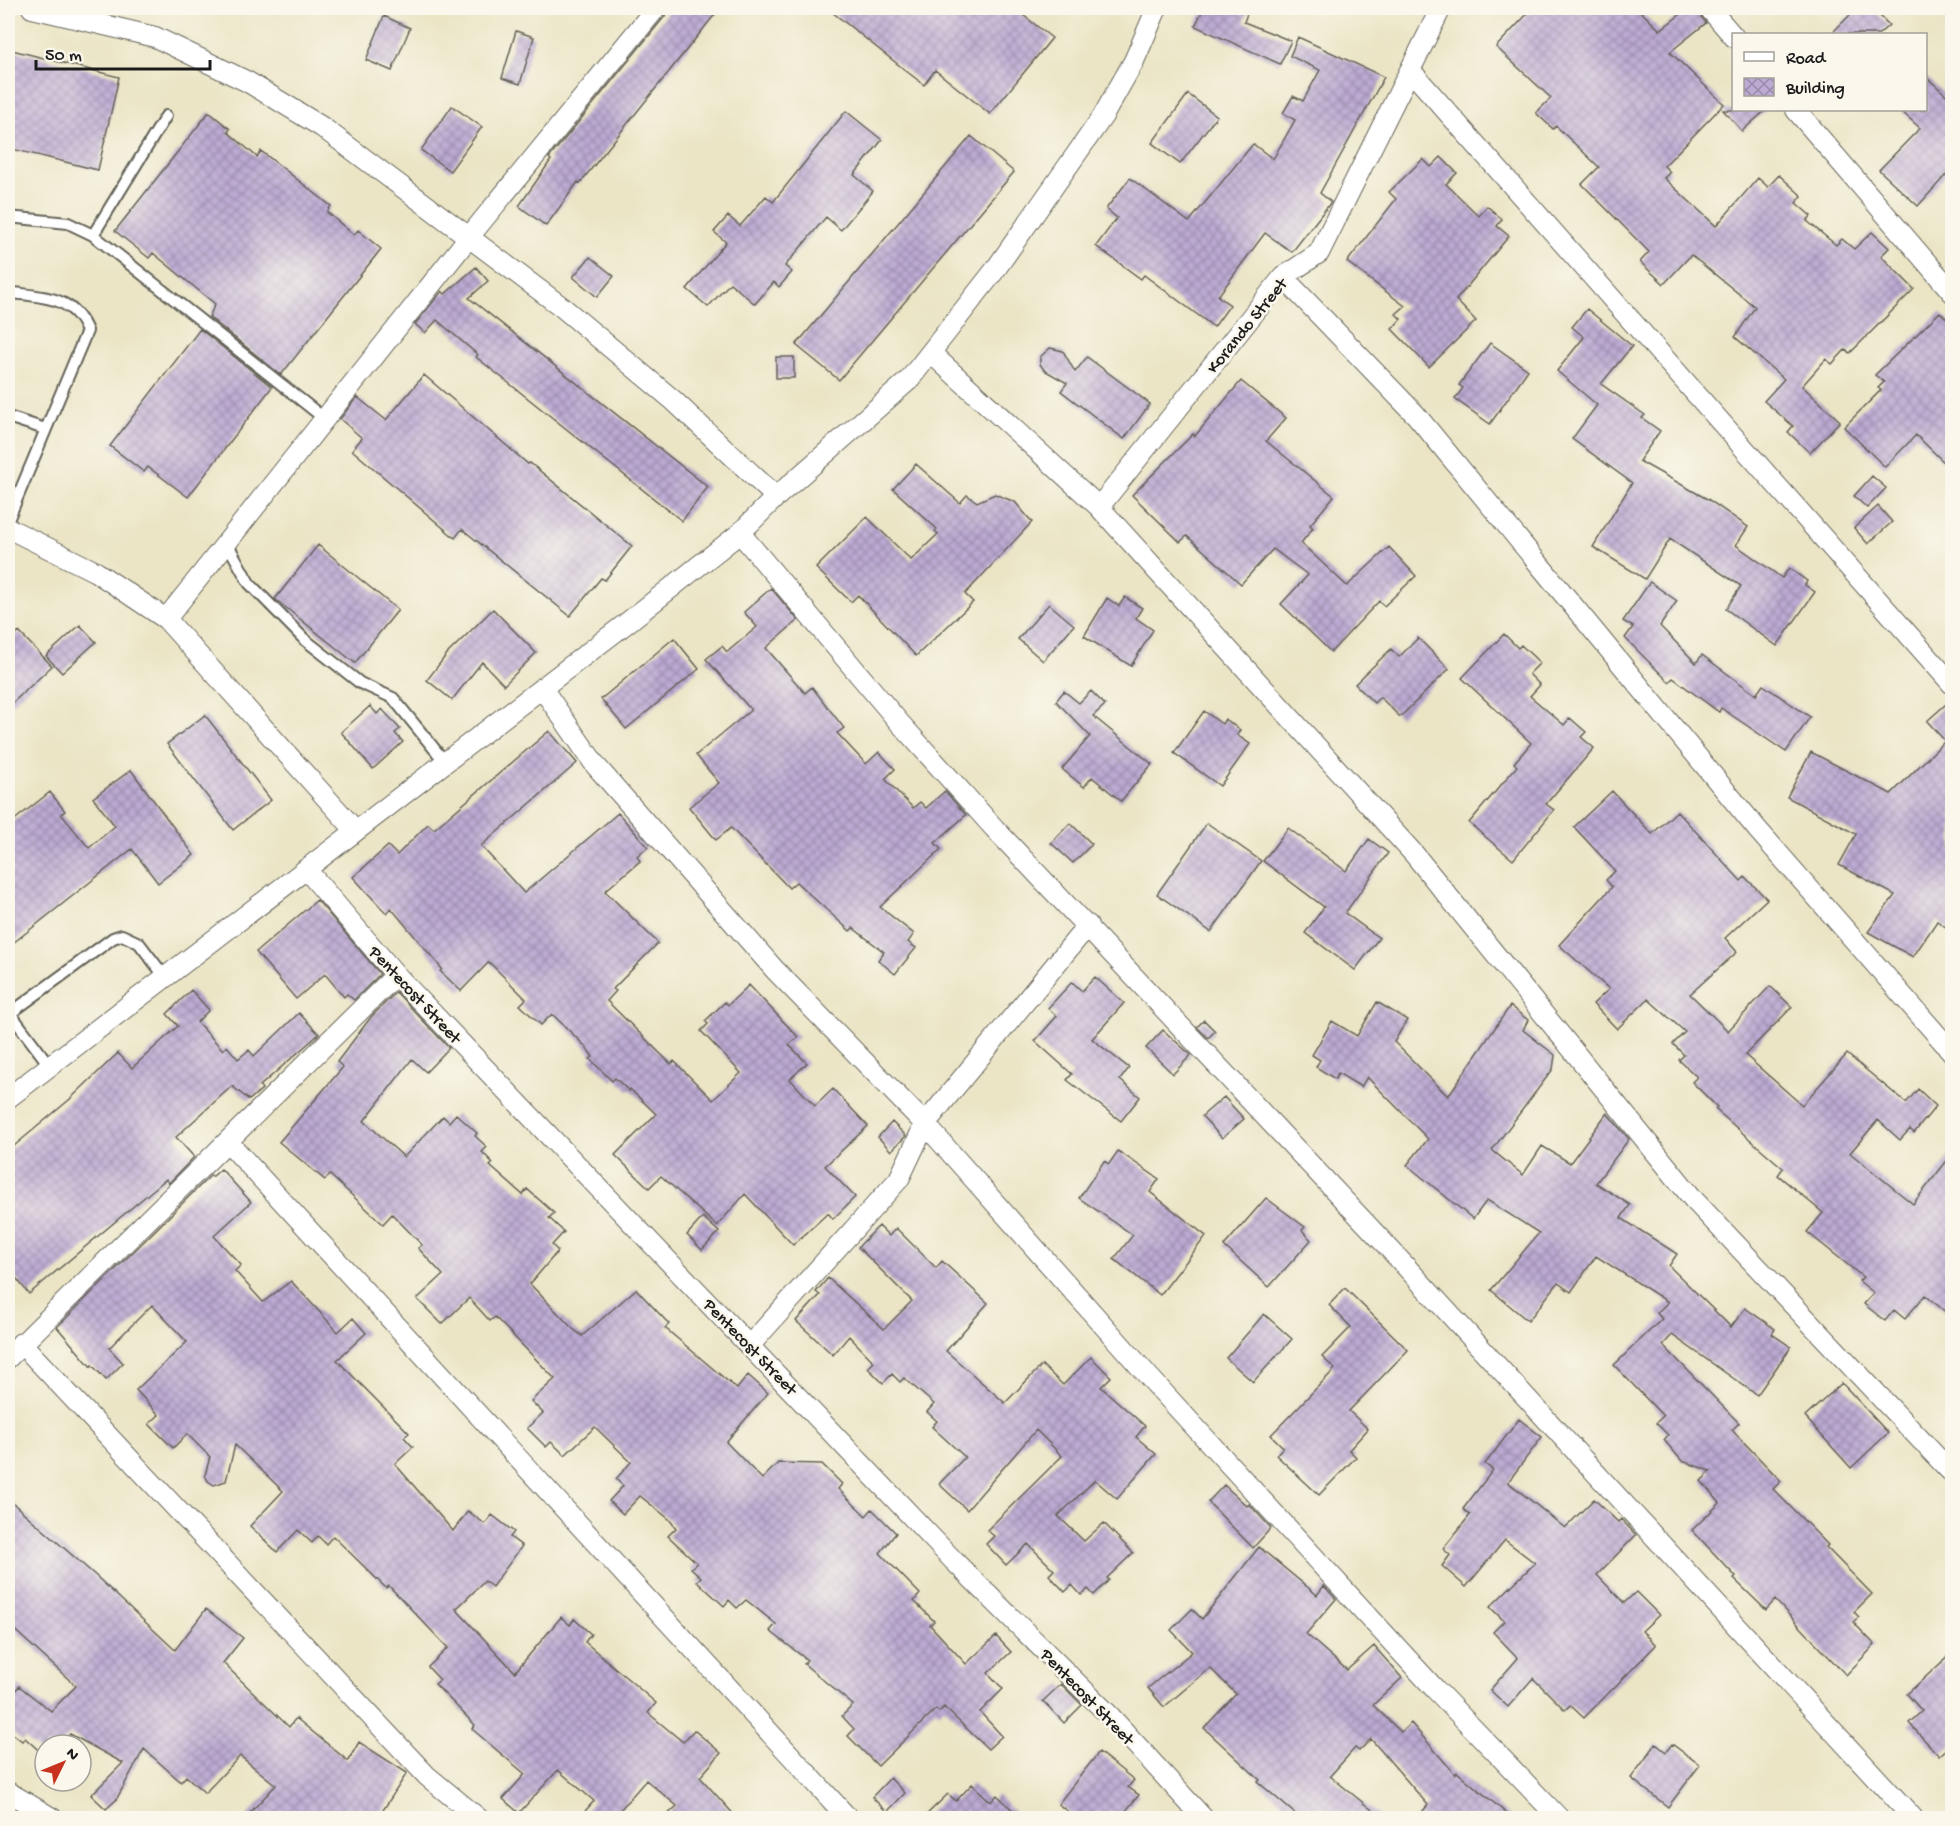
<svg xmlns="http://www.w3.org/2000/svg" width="1960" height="1826" font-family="'Gochi Hand',sans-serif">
<defs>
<pattern id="building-cross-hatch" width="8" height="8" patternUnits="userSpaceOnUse" patternTransform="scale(1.5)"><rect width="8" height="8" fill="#bcaad3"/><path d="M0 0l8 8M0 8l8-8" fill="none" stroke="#988aaa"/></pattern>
</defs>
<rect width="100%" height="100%" fill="#fbf7ec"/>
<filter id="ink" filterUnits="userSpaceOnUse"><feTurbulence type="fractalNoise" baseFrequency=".0167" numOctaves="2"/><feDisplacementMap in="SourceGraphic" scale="12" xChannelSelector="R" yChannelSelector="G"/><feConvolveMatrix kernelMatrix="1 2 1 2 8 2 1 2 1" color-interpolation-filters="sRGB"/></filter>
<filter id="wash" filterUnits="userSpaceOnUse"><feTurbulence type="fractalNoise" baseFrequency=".008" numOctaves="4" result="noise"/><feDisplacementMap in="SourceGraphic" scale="24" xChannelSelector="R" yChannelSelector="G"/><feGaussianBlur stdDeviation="1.35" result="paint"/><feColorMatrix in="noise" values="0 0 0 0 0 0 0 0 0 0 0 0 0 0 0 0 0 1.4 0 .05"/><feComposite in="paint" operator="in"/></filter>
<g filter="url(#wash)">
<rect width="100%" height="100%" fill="#ebe5c6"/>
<g id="blocks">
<path fill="url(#building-cross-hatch)" d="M668 8H720L580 183 578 182 546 226 519 206 551 160 549 158 665 16Z
M827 8H1014L1052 38 990 114 935 70 924 85Z
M1204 8H1249L1244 22 1291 41 1280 64 1195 26Z
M1533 8H1637L1660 30 1689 8H1695L1706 23 1670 52 1724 104 1664 166 1670 172 1664 178 1716 226 1758 178 1768 187 1779 175 1802 196 1796 203 1811 216 1807 221 1836 245 1842 239 1854 249 1872 232 1889 248 1881 256 1914 289 1850 353 1845 350 1832 364 1826 359 1802 386 1840 421 1810 453 1788 432 1793 426 1764 401 1784 379 1735 337 1755 307 1691 255 1664 284 1640 262 1649 252 1582 184 1599 167 1556 126 1553 129 1536 113 1551 98 1496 47Z
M1857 8H1872L1889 25 1879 34H1831Z
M384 16 410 28 392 71 366 60Z
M516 31 534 37 520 84 502 78Z
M1298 37 1384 77 1320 193 1331 202 1292 252 1265 233 1218 296 1230 305 1214 327 1144 275 1141 279 1096 246 1117 218 1106 209 1130 178 1189 222 1253 144 1273 159 1295 120 1283 113 1293 96 1303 101 1320 70 1290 56Z
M8 49 119 77 98 170 8 148Z
M1926 77 1953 101V167L1918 206 1879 170 1920 128 1900 110H1926Z
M1188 94 1217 116 1180 164 1152 143Z
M452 106 482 127 450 171 421 150Z
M1723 110H1766L1742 131Z
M846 111 882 140 854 175 873 191 841 230 826 217 785 266 792 272 779 287 774 282 755 304 730 283 708 307 687 289 726 242 714 232 728 216 740 226 766 196 773 202Z
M209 112 230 129 228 132 257 157 261 151 331 206 327 212 354 235 358 230 381 249 281 375 209 317 215 304 153 253 149 258 115 231Z
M971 136 1014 172 839 380 796 345Z
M1441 157 1457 173 1446 184 1479 216 1487 206 1502 219 1497 226 1509 236 1456 300 1476 321 1429 367 1392 329 1401 319 1396 314 1405 306 1347 262 1396 199 1389 192 1423 159 1431 167Z
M590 257 614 276 597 297 573 277Z
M476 267 488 281 469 298 708 487 682 521 476 357 478 355 437 320 425 333 415 324 442 291 445 294Z
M1587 309 1632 346 1601 384 1645 415 1642 418 1660 431 1639 461 1709 500 1748 527 1736 545 1782 578 1789 568 1807 581 1805 585 1815 592 1777 646 1726 609 1741 586 1670 539 1645 579 1593 547 1632 483 1572 439 1597 405 1557 371 1584 337 1572 327Z
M1940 312 1953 325V471L1916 435 1885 467 1844 427 1881 390 1878 388 1884 382 1875 375Z
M200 329 272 387 188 497 148 467 144 472 110 446Z
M1490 343 1528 370 1490 424 1455 399 1463 388 1459 385Z
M1050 348 1063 351 1075 372 1087 357 1150 404 1124 439 1061 391 1067 383 1044 370 1040 364V357Z
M776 357H794V378H776Z
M424 375 528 464 530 463 632 546 605 580 601 578 570 616 462 529 455 538 352 450 362 438 340 419 357 397 386 420Z
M1241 381 1286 418 1266 441 1334 496 1310 525 1313 528 1301 543 1347 586 1389 547 1416 576 1384 606 1379 601 1331 652 1281 604 1308 575 1273 549 1241 584 1187 536 1180 542 1132 495 1193 434 1195 436Z
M916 464 960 503 967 495 977 502 995 494 1015 502 1032 522 965 594 973 602 916 656 858 595 851 602 816 568 867 517 911 560 938 534 935 531 937 529 893 489Z
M1872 476 1886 488 1867 508 1854 496Z
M1878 506 1892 522 1868 544 1854 528Z
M318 545 398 610 355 663 275 599Z
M1650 582 1677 601 1660 626 1696 663 1702 655 1756 695 1763 685 1810 717 1786 752 1721 708 1719 712 1673 678 1669 682 1625 638 1633 627 1623 621Z
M771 588 798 620 766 648 805 693 812 687 844 728 837 733 866 764 879 752 895 769 885 779 913 808 920 802 926 808 945 791 966 815 935 843 941 849 880 907 914 934 908 942 916 948 895 974 878 960 884 952 853 928 850 931 796 882 789 888 731 828 716 840 689 807 719 783 696 755 751 710 706 659 722 646 727 652 757 627 744 612Z
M1125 597 1142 608 1136 618 1153 630 1131 666 1084 636 1107 598 1119 606Z
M1049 604 1074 625 1043 661 1018 639Z
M493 609 536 653 504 685 482 662 452 700 427 680 447 654Z
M80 625 96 642 62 673 46 656Z
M19 632 52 666 8 707V642Z
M1504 634 1518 648 1521 645 1540 663 1529 674 1540 685 1530 696 1564 725 1570 718 1586 732 1581 737 1594 748 1546 804 1554 810 1513 860 1469 823 1517 766 1514 763 1531 743 1462 678Z
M674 638 699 669 626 729 601 699Z
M1418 638 1449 669 1400 717 1380 697 1374 703 1355 684 1391 649 1399 657Z
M1064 691 1079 703 1091 691 1105 705 1093 716 1152 764 1121 801 1092 777 1084 787 1062 769 1090 736 1056 701Z
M1953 698V932L1937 921 1913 957 1868 932 1895 895 1839 865 1856 834 1787 797 1811 752 1891 794 1945 741 1927 721Z
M370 706 377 714 382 709 400 729 395 733 403 742 373 769 341 732Z
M1204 711 1222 724 1225 719 1240 730 1237 735 1250 744 1220 786 1174 753Z
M205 715 271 800 233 830 167 744Z
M549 731 577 763 481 846 524 893 618 813 648 847 637 856 640 861 605 891 658 943 613 989 616 991 607 1001 671 1064 674 1061 713 1100 741 1073 701 1031 708 1024 705 1021 725 1002 728 1005 749 985 798 1037 789 1045 807 1063 790 1079 815 1106 833 1089 868 1126 825 1166 855 1197 833 1219 828 1213 793 1245 745 1194 717 1226 661 1176 649 1188 615 1155 656 1114 630 1089 629 1091 615 1078 612 1081 590 1059 593 1057 585 1046 552 1014 541 1025 520 1005 526 999 489 962 461 991 440 971 442 969 391 908 386 913 353 877 388 846 397 855 428 824 434 829Z
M131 770 194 855 158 883 132 849 8 947V825L50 792 65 811 61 814 89 848 115 826 93 798Z
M1612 791 1652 834 1677 811 1741 881 1745 877 1767 899 1725 938 1737 952 1690 994 1728 1031 1770 986 1792 1007 1745 1055 1802 1105 1847 1054 1906 1103 1918 1089 1936 1106 1914 1133 1910 1129 1900 1140 1878 1120 1850 1153 1913 1204 1953 1153V1318L1925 1295 1905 1319 1894 1310 1885 1321 1864 1304 1874 1293 1859 1281 1863 1277 1807 1232 1823 1213 1778 1175 1783 1168 1715 1109 1717 1107 1692 1082 1697 1077 1679 1060 1684 1055 1673 1044 1685 1032 1648 999 1617 1029 1593 1004 1609 989 1559 945 1612 887 1606 880 1615 871 1574 827Z
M1070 823 1092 844 1073 863 1051 843Z
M1207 823 1261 861 1211 932 1157 894Z
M1288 828 1346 871 1369 839 1388 853 1345 913 1379 938 1355 970 1305 933 1324 907 1263 861Z
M317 900 380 974 354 1000 347 994 344 997 325 974 296 999 256 952Z
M1095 977 1124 1003 1092 1039 1129 1068 1120 1080 1140 1097 1121 1121 1067 1080 1072 1074 1035 1041 1057 1016 1048 1008 1072 982 1082 991Z
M191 990 209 1010 197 1022 223 1050 227 1046 238 1059 249 1050 254 1056 299 1013 319 1034 260 1086 262 1089 249 1100 232 1086 176 1137 194 1157 169 1183 166 1179 29 1294 8 1268V1151L69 1100 118 1053 132 1068 178 1026 167 1014Z
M396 992 449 1048 426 1072 412 1059 364 1121 404 1157 443 1116 449 1122 456 1114 477 1133 475 1136 487 1147 482 1152 493 1163 490 1166 523 1195 527 1189 554 1213 549 1218 564 1232 552 1245 558 1251 530 1284 573 1329 582 1336 636 1289 669 1324 665 1328 737 1389 748 1375 768 1393 726 1442 762 1479 778 1463 822 1464 842 1484 838 1489 866 1516 872 1509 896 1533 880 1553 920 1594 914 1601 934 1621 930 1625 966 1664 996 1636 1011 1652 988 1673 1003 1689 980 1712 1002 1736 988 1749 944 1707 939 1712 936 1709 878 1766 848 1736 854 1729 842 1716 853 1705 804 1664 807 1660 770 1631 776 1624 746 1600 737 1608 729 1600 724 1606 697 1581 701 1577 691 1568 697 1563 668 1536 676 1528 669 1519 640 1496 623 1514 609 1501 623 1486 616 1479 631 1462 595 1427 565 1455 551 1442 546 1447 527 1428 543 1413 531 1401 555 1379 495 1317 490 1321 469 1298 442 1324 417 1299 443 1275 418 1248 422 1245 392 1214 383 1224 330 1175 325 1180 279 1142 343 1067 337 1062 371 1017Z
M1377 1002 1407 1020 1394 1042 1448 1096 1510 1006 1528 1020 1523 1030 1555 1055 1553 1069 1492 1150 1523 1175 1542 1146 1570 1163 1607 1113 1629 1139 1596 1183 1630 1205 1621 1218 1677 1254 1669 1266 1731 1327 1745 1308 1775 1329 1772 1334 1791 1347 1757 1395 1672 1335 1663 1345 1739 1423 1732 1430 1781 1481 1773 1489 1828 1545 1826 1547 1872 1594 1854 1612 1859 1617 1853 1622 1875 1645 1846 1675 1775 1600 1766 1610 1734 1579 1736 1577 1692 1530 1720 1503 1701 1481 1711 1471 1682 1461 1664 1440 1668 1435 1656 1423 1663 1416 1614 1365 1662 1319 1657 1313 1668 1302 1596 1256 1571 1292 1558 1283 1528 1321 1491 1290 1539 1233 1487 1200 1473 1219 1407 1165 1428 1139 1367 1077 1361 1087 1338 1073 1335 1079 1316 1067 1320 1060 1312 1055 1332 1021 1357 1036Z
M1204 1020 1215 1031 1208 1038 1197 1027Z
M1163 1030 1191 1055 1173 1074 1146 1048Z
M1224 1097 1244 1119 1222 1138 1202 1116Z
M892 1122 906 1136 891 1151 878 1137Z
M1118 1151 1159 1179 1150 1192 1206 1236 1160 1295 1114 1259 1133 1235 1079 1198 1104 1161 1109 1164Z
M221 1169 251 1202 214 1236 241 1265 235 1271 263 1302 291 1281 338 1332 353 1318 366 1333 337 1360 409 1433 404 1437 413 1447 395 1464 453 1531 468 1511 485 1524 492 1515 514 1532 510 1537 522 1546 492 1587 485 1581 456 1609 515 1672 561 1617 570 1625 574 1619 591 1634 585 1642 656 1703 648 1713 683 1742 694 1730 721 1753 700 1777 737 1818H664L677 1806 646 1780 613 1818H579L594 1801 558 1770 519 1813 503 1799 525 1774 472 1729 475 1725 435 1684 440 1680 428 1667 448 1648 389 1586 386 1588 333 1536 326 1544 318 1536 312 1543 298 1530 277 1552 250 1526 283 1491 235 1445 226 1481 214 1485 208 1481 205 1475 210 1457 187 1434 173 1448 149 1424 159 1415 136 1390 187 1342 152 1305 109 1348 123 1363 106 1380 92 1365 91 1367 57 1327 211 1175 212 1177Z
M1266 1198 1305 1227 1302 1230 1311 1240 1269 1287 1224 1246Z
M703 1217 719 1232 702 1250 687 1235Z
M879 1226 889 1236 896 1228 936 1268 942 1261 988 1303 946 1351 1005 1403 1042 1365 1063 1385 1091 1357 1111 1377 1101 1387 1145 1426 1136 1437 1156 1454 1117 1499 1095 1480 1058 1516 1084 1541 1104 1523 1133 1553 1107 1578 1109 1580 1094 1595 1088 1589 1081 1595 1072 1585 1065 1592 1049 1575 1054 1570 1028 1544 1006 1565 986 1544 994 1536 987 1530 1062 1456 1036 1430 967 1510 939 1484 965 1457 932 1427 937 1421 927 1412 934 1404 904 1378 900 1382 892 1374 883 1383 868 1368 874 1362 849 1336 833 1355 796 1321 820 1295 816 1292 828 1278 884 1329 912 1301 858 1247Z
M1345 1288 1408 1350 1349 1411 1368 1429 1349 1450 1356 1457 1319 1495 1276 1455 1283 1447 1271 1435 1335 1369 1322 1357 1351 1327 1329 1305Z
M1264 1314 1292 1339 1253 1382 1226 1358Z
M1842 1383 1888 1433 1851 1468 1805 1417Z
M1519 1419 1542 1437 1508 1482 1565 1528 1594 1499 1618 1522 1621 1519 1636 1535 1597 1575 1624 1603 1636 1592 1659 1615 1642 1631 1656 1645 1584 1718 1570 1705 1565 1710 1533 1678 1508 1707 1490 1690 1518 1658 1493 1632 1504 1621 1490 1607 1535 1563 1505 1540 1466 1587 1442 1566 1450 1555 1443 1549 1470 1515 1463 1509 1493 1470 1485 1464Z
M1224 1485 1247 1506 1249 1504 1271 1528 1253 1548 1208 1502Z
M8 1499 96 1576 175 1650 206 1609 243 1638 223 1663 289 1727 296 1718 348 1761 359 1742 407 1773 378 1818H245L276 1785 240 1756 205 1793 186 1776 181 1782 144 1749 116 1800 106 1809 91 1795 123 1763 70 1734 60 1745H45V1756L25 1738 22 1741 8 1730V1700L19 1686 51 1711 76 1686 8 1624Z
M1259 1547 1317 1595 1324 1586 1336 1599 1306 1634 1347 1670 1374 1646 1402 1678 1373 1705 1401 1732 1411 1723 1455 1774 1457 1772 1512 1818H1417L1428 1805 1371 1739 1359 1751 1355 1748 1330 1776 1382 1818H1300L1258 1782 1260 1780 1204 1728 1236 1694 1210 1668 1164 1707 1148 1688 1192 1652 1171 1630 1192 1609 1202 1619Z
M1953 1652V1743L1939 1756 1909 1723 1922 1711 1907 1694Z
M1061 1684 1082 1705 1064 1723 1043 1701Z
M1656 1744 1666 1752 1672 1744 1700 1765 1668 1807 1631 1778Z
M1099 1752 1134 1780 1128 1787 1139 1795 1120 1818H1076L1058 1804Z
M890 1778 905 1793 887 1812 872 1797Z
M972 1784 991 1802 997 1795 1021 1818H923L948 1794 956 1801Z"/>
</g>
</g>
<g filter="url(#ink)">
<use href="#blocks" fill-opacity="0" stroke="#646258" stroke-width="1.5"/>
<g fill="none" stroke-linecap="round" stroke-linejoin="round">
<defs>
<path id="lane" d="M8 217 68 223 93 235 325 419
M93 235 166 116
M8 292C42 298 72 294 87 331L8 520
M8 417 45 429
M227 543 249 583 304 639 360 683 393 698 445 762
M10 1013 50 1066
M8 1015 113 938 122 935 139 943 165 977"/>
<path id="street" d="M32 8 155 37 248 82 322 127 562 307 673 400 776 497
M1709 8 1734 37
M1411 71 1952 684
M1796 110 1952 292
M1283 277 1416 415 1757 829 1952 1052
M932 354 1099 507 1414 854 1694 1200 1952 1473
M1099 507 1283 277 1319 253 1441 8
M8 528 96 572 166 619 355 830
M740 533 898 721 995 829 1386 1245 1913 1818
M166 619 469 237 656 8
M542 688 596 766 775 970 925 1124 1150 1378 1435 1689 1559 1818
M306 869 396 975 954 1561 1109 1715 1203 1818
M8 1098 628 622 740 533 776 497 909 380 995 270 1103 116 1134 61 1157 8
M228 1142 848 1818
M21 1343 427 1776 478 1818
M750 1345 899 1179 925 1124 1088 925
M8 1358 396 975
M8 1792 52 1818"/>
</defs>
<use href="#lane" stroke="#646258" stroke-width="14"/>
<use href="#street" stroke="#646258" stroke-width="22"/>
<use href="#lane" stroke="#fff" stroke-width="10"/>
<use href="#street" stroke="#fff" stroke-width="20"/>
</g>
</g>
<g text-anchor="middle" stroke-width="5" stroke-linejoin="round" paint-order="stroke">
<g font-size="18" fill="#1c1c1c" stroke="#fbf7ec">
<text transform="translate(1246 325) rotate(-51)" y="6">Korando Street</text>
<text transform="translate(416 994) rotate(47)" y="6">Pentecost Street</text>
<text transform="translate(751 1346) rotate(46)" y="6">Pentecost Street</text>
<text transform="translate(1088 1696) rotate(46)" y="6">Pentecost Street</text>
</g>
</g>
<rect width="1960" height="1826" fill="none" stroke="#fbf7ec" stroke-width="30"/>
<rect x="1732" y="33" width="195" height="78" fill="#fbf7ec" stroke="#a29f99" stroke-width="1.5"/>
<rect x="1744" y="52" width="30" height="9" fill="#ffffff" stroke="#a29f99" stroke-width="1.5"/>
<text x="1786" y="63" font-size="18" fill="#1c1c1c">Road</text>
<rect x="1744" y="78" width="30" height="18" fill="url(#building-cross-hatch)" stroke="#a29f99" stroke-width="1.5"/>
<text x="1786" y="93" font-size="18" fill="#1c1c1c">Building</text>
<g transform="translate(63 1763) rotate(47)"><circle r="28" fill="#fbf7ec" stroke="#a29f99" stroke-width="1.5"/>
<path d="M0-4.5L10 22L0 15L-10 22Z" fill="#c8321e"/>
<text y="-9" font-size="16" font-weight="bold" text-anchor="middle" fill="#1c1c1c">N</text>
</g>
<path d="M36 60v9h174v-9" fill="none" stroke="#1c1c1c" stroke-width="3"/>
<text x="45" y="60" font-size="18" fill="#1c1c1c" stroke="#fbf7ec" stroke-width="4.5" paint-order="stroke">50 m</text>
</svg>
